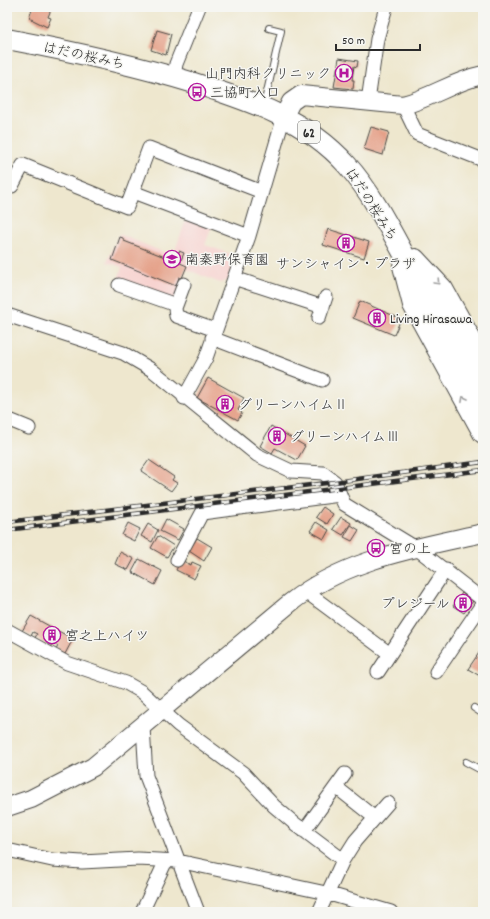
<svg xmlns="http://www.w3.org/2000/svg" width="490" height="919" font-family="Dekko,'Klee One',sans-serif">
<rect width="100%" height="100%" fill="#f6f6f2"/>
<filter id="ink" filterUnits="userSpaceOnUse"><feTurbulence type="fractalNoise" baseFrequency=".025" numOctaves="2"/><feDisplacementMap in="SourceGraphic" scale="8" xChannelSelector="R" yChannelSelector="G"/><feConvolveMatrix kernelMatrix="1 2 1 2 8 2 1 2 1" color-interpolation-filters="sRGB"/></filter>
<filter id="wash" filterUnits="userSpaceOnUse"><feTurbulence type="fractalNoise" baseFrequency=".012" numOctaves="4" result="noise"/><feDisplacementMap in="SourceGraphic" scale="16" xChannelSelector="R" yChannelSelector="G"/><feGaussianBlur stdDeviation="0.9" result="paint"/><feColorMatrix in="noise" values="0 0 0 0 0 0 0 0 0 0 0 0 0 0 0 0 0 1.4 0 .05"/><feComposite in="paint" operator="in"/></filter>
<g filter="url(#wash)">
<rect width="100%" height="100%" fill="#eee7ce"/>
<path fill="#f7d0cd" d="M187 217 212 226 205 245 237 256 229 280 220 283 186 269 176 298 171 300 118 280 122 267 107 262 119 234 173 256Z"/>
<g id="blocks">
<path fill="#e5a189" d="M33 7H52L48 17 51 18 47 27 29 18Z
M157 30 171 34 166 55 151 50Z
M339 58 358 61 357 67 354 66 352 80H354L353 89 334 87Z
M371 127 389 132 383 155 364 149Z
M328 229 369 242 364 258 323 245Z
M120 237 123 238 124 241 175 261 179 251 184 253 180 263 187 266 182 278 179 277 176 286 112 260Z
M360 301 401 319 394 335 353 318Z
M208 378 244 398 238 410 242 413 238 420 197 398Z
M271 426 305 446 297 460 275 448 272 453 260 446Z
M149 460 174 477 172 480 177 483 171 491 141 471Z
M323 507 333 514 327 524 316 517Z
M341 517 351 523 343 535 333 529Z
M166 519 184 529 178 540 160 531Z
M316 522 329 530 324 539 310 531Z
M128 523 140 529 134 541 122 535Z
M148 524 158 530 152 542 141 536Z
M351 525 359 530 352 541 344 537Z
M158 536 174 546 167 557 151 548Z
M197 538 212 547 204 561 189 551Z
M120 552 134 559 128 570 115 564Z
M139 559 162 571 155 585 132 572Z
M181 560 191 565 192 562 201 566 194 579 176 570Z
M462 593 473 601 464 613 453 606Z
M31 616 73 639 65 654 56 650 58 646 53 643 51 647 35 638 37 634 33 632 31 636 22 631Z
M483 647V671L480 676 468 669Z"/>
</g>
</g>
<g filter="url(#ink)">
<use href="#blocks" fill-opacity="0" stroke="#484743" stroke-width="1"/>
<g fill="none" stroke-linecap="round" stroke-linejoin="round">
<defs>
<path id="lane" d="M264 105 281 31 269 28
M474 708 483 714
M466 762 483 771"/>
<path id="street" d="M174 77 176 64 199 7
M368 101 377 39 386 7
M403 105 417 134 483 160
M12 186 23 165 127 207 149 148 262 192
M133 192 249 236
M234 278 323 307
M184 284 175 308 176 316 215 330
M119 285 176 305
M7 315 123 353 152 370 257 455 291 471 323 473 335 482 344 504 416 548 483 600
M319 318 326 297
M212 338 322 380
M184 398 206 358 249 236 284 116
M7 419 29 428
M177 560 202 513 340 495
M305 591 390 654
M7 630 67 663 126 683 142 692 178 725 243 773 274 806 294 823 343 860
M378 672 446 569
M436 672 483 603
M143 727 146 776 198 912
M336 787 375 818
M304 831 345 774
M7 850 52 860 82 862 138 859 178 861 326 893 391 912
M142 912 164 865V861
M319 912 343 860 355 841 388 803"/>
<path id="secondary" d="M284 116 291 102 301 95 403 105C432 98 453 81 483 75
M7 807 31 799 93 767 290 603C345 559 416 548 483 533"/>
<path id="primary" d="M7 39C70 51 132 64 194 83 250 101 306 119 347 165 372 193 390 229 408 262 433 307 458 351 483 396
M415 259 443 289 483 361
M403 266 413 305 483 433"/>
</defs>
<use href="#lane" stroke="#484743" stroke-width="8"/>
<use href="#street" stroke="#484743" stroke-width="15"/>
<use href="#secondary" stroke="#484743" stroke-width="20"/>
<use href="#primary" stroke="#484743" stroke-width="22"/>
<use href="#lane" stroke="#fff" stroke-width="6"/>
<use href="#street" stroke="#fff" stroke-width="13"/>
<use href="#secondary" stroke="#fff" stroke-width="18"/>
<use href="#primary" stroke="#fff" stroke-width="20"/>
<defs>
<path id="rail" d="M7 522 335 482 483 462
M7 530 483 470"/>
</defs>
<use href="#rail" stroke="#2b2b2b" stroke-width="4.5"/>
<use href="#rail" stroke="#f6f6f2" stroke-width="3" stroke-dasharray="9" stroke-linecap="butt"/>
</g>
<defs><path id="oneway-chevron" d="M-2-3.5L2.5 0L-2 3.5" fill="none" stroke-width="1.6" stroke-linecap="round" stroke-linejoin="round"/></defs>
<g stroke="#a0a0a0">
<use href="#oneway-chevron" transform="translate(437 282) rotate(47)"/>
<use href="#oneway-chevron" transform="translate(464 399) rotate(-119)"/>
</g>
</g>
<defs>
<symbol id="hospital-ring" viewBox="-11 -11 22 22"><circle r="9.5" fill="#f6f6f2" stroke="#b5179e" stroke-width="1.5"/><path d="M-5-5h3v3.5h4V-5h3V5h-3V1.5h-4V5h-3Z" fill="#b5179e"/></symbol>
<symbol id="bus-ring" viewBox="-11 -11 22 22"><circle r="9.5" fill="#f6f6f2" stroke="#b5179e" stroke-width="1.5"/><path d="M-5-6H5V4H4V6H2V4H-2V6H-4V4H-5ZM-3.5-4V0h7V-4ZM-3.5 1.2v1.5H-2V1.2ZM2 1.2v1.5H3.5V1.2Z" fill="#b5179e"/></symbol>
<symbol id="building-ring" viewBox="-11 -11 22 22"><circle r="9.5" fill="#f6f6f2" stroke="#b5179e" stroke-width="1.5"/><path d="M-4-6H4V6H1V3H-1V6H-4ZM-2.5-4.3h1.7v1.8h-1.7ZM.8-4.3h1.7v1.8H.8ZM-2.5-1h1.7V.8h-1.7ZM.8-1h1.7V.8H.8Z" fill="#b5179e"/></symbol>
<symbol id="school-ring" viewBox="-11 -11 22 22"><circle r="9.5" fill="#f6f6f2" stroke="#b5179e" stroke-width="1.5"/><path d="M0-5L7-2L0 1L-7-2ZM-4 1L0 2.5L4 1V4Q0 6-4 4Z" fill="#b5179e"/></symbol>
</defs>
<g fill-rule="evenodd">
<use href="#hospital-ring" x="334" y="63" width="20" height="20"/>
<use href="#bus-ring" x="187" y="82" width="20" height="20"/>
<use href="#building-ring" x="336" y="233" width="20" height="20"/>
<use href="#school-ring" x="162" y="249" width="20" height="20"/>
<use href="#building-ring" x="367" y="308" width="20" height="20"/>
<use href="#building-ring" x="215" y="394" width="20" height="20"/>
<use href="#building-ring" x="267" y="426" width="20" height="20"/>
<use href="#bus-ring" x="366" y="538" width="20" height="20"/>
<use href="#building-ring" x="453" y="593" width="20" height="20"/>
<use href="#building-ring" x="42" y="625" width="20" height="20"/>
</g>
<g text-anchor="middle" stroke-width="3" stroke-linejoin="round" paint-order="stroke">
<rect fill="#f6f6f2" stroke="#686867" stroke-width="1" x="298" y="121" width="22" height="22" rx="3"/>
<g font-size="13" font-weight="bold" fill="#2b2b2b">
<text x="309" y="137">62</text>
</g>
<g font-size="14" fill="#2b2b2b" stroke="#f6f6f2">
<text transform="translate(84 55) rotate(12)" y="5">はだの桜みち</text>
<text transform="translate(372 204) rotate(57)" y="5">はだの桜みち</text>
</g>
<g font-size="14" fill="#2b2b2b" stroke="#f6f6f2" text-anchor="start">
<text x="331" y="78" text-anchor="end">山門内科クリニック</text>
<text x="210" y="97">三協町入口</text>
<text x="185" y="264">南秦野保育園</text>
<text x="346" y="268" text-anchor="middle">サンシャイン・プラザ</text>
<text x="390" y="323">Living Hirasawa</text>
<text x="238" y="409">グリーンハイムⅡ</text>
<text x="290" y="441">グリーンハイムⅢ</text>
<text x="389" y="553">宮の上</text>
<text x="450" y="608" text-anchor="end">プレジール</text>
<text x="65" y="640">宮之上ハイツ</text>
</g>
</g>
<rect width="490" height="919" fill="none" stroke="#f6f6f2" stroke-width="24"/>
<path d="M336 44v6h84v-6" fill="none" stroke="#2b2b2b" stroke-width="2"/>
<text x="342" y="44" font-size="12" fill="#2b2b2b" stroke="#f6f6f2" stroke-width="3" paint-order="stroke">50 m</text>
</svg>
